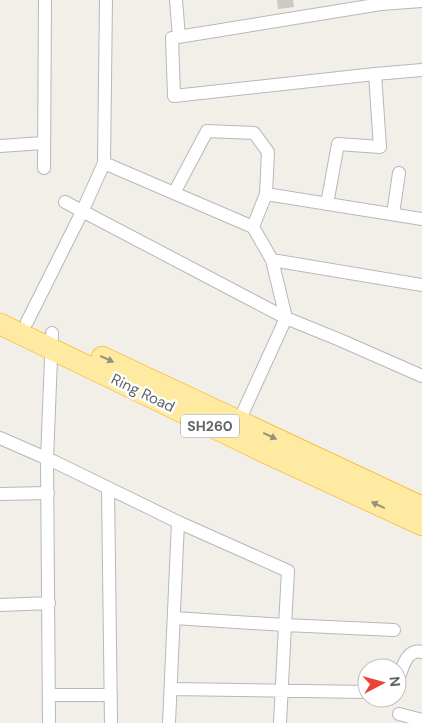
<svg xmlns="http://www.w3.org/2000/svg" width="422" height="723" font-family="'DM Sans',sans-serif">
<rect width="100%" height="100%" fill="#f1efe8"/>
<path fill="#cccac5" d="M277 0H293L294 7 278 9Z"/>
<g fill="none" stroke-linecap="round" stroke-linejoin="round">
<defs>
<path id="minor" d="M176 0 179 37
M381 4 422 1
M375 74 422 70
M0 146 43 143
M104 163 253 227 272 260 286 318 239 421
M44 168 45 0
M174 193 207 131 254 133 268 152 266 194
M65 202 286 318 340 340 422 376
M327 204 338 144 380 147 375 74 174 96 172 38 381 4 380 0
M393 214 399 173
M253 227 266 194 422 219
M272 260 422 285
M27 322 82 212 104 163 106 0
M0 438 55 462 178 522 169 723
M108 488 111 723
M0 494 48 493
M0 605 49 603
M174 618 285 625 288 571 178 522
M397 683C402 671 405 648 422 652
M171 689 367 692
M49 695H111
M399 714 422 720
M49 723 47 459 52 333
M280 723 285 625 394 630"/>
<path id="trunk" d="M0 324 262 451 422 525
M102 357 422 507"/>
</defs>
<use href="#minor" stroke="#b5b8bc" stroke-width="14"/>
<use href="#trunk" stroke="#f9ab00" stroke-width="22"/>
<use href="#minor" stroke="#fff" stroke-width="12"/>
<use href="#trunk" stroke="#feeaa1" stroke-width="21"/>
</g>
<defs><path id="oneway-solid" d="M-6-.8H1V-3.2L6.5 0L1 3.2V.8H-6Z" transform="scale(1.25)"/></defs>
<g fill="#97927c">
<use href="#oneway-solid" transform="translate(107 359) rotate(25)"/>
<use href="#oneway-solid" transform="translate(270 436) rotate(25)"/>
<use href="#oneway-solid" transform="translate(378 505) rotate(-155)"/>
</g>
<g text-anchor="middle" stroke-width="5" stroke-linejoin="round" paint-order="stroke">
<rect fill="#fff" stroke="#8f9295" stroke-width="1" x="181" y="414.5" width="58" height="23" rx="4"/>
<g font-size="14" font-weight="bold" fill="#5f6368">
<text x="210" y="431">SH260</text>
</g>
<g font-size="15" fill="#5f6368" stroke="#fff">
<text transform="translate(143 393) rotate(26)" y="5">Ring Road</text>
</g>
</g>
<g transform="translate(382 683) rotate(84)"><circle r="24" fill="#ffffff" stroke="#bfc1c3"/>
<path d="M0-4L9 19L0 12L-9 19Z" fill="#ea4335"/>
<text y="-8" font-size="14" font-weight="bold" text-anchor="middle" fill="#5f6368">N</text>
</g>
</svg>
